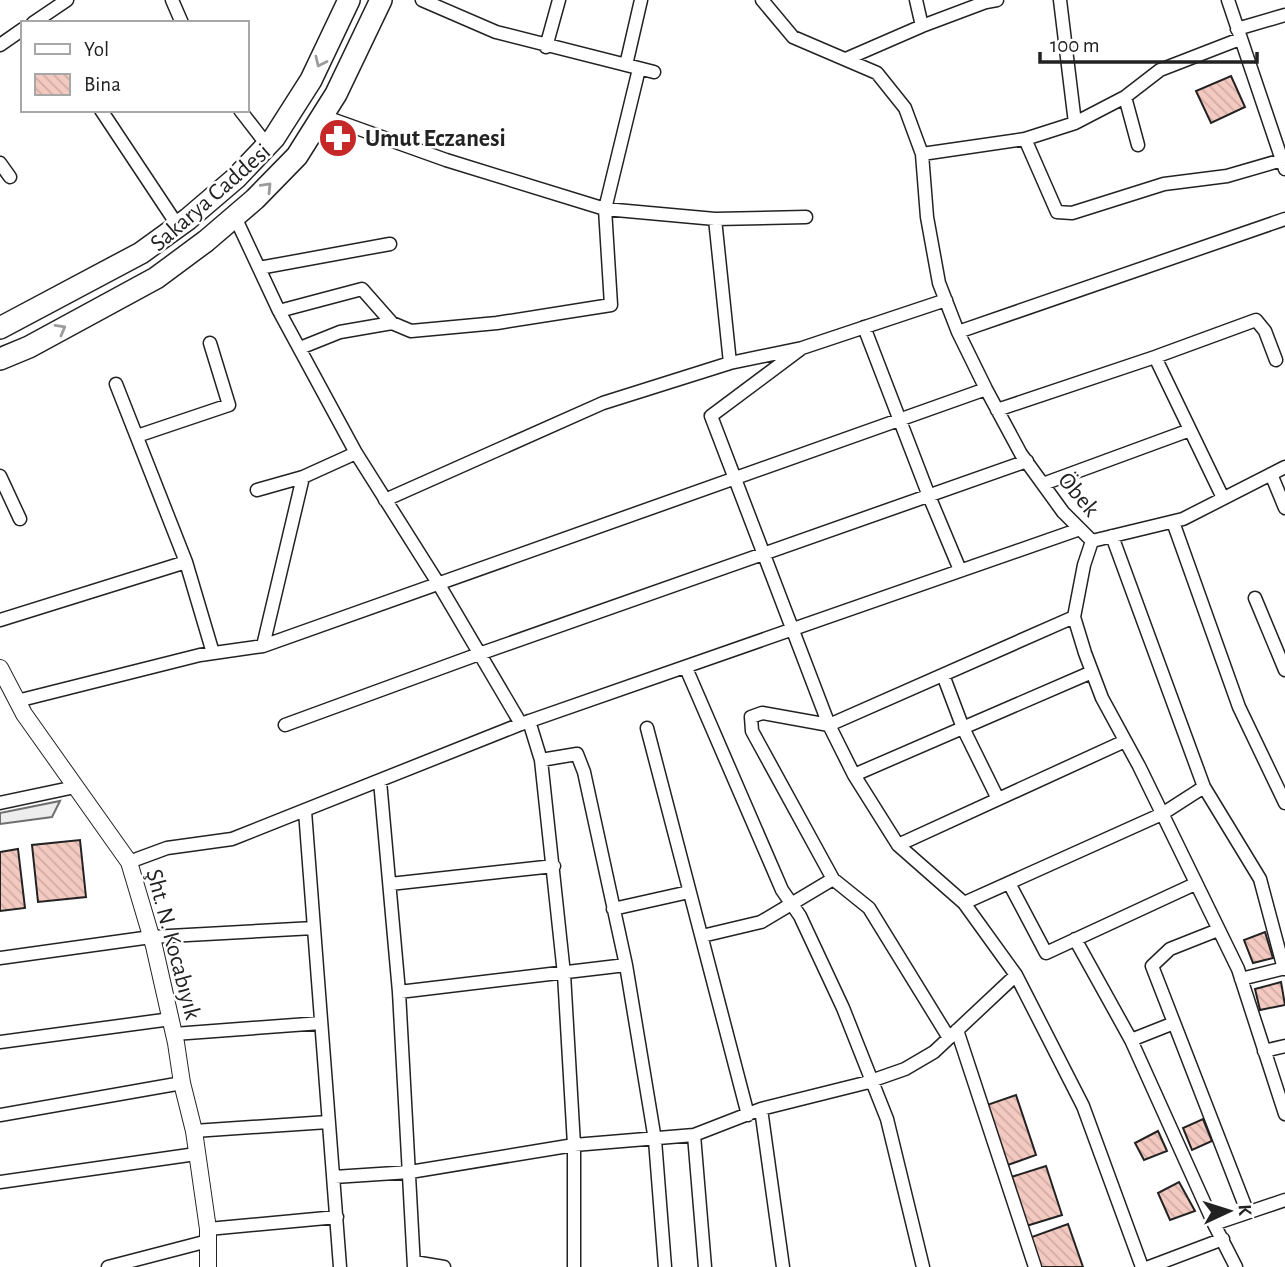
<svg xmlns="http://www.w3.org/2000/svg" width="1285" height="1267" font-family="'Alegreya Sans',sans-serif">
<defs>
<pattern id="building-back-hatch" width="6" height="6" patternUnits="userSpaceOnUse" patternTransform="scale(1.75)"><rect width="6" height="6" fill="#f3c9c0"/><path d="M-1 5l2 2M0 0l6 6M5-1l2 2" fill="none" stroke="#d0aca5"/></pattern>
</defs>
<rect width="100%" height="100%" fill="#fff"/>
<path fill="#ededed" stroke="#6f6f6f" stroke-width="2" d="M60 801 52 817 0 824V813Z"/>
<path fill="url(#building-back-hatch)" stroke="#222" stroke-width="2" d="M1231 76 1245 107 1211 123 1196 91Z
M80 840 86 897 38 902 32 845Z
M18 849 25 908 0 911V852Z
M1265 932 1273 958 1253 963 1244 940Z
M1281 982 1285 1005 1260 1010 1255 989Z
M1016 1095 1036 1155 1005 1166 984 1106Z
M1203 1119 1212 1141 1192 1150 1183 1128Z
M1158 1131 1167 1151 1144 1160 1135 1143Z
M1046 1166 1062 1215 1023 1227 1008 1178Z
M1179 1182 1195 1211 1170 1220 1158 1193Z
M1068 1224 1083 1267H1039L1029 1238Z"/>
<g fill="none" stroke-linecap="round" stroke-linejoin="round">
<defs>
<path id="minor" d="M172 0 182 23
M422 0 496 32 654 72
M762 0 793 37 877 73 905 108 922 154 927 217 939 283 958 332 986 389 1021 454 1063 512 1092 541
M916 0 922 26
M1060 0 1075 123
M1228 0 1285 169
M33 23 67 0
M1237 29 1285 15
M0 45 23 29
M546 47 559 0
M846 59 922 26 986 2 997 0
M626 65 641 0
M1125 97 1138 145
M101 110 178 226
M240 110 267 145
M323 116 446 160 605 209 715 219 806 217
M1025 139 1057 212 1072 213 1164 184 1227 176 1282 160
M922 154 1025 139 1075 123 1125 97 1160 70 1240 39
M0 163 10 177
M235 217 279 311 356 453 438 583 521 724
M715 219 730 363
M259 268 390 244
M279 311 362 289 392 323
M864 327 929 496 960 570
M958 332 1285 219
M300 348 340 332 392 323 411 331 497 323 611 305 605 209 639 69
M802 348 711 416 829 725 854 775 898 845 964 903 1016 975 1083 1106 1142 1267
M1155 357 1223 498
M116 384 186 562 213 653
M997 410 1155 357 1256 320 1265 331 1276 360
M137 436 229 405 210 343
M1271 474 1285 508
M0 476 20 519
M303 477 263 646 986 389
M1043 484 1190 430
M257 490 303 477 356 453
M385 500 603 403 730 363 802 348 946 300
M1173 522 1239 707 1285 803
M1112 536 1204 787 1260 879 1284 969
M1092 541 1084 565 1074 617 1085 653 1102 698 1139 766 1238 969 1285 1114
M1092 541 1183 519 1285 467
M1255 598 1285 670
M0 620 186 562
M686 668 782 890 800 916 843 1008 887 1119 923 1267
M943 675 963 728 998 799
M17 701 200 655 263 646
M529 721 541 760 564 974 574 1145V1267
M285 725 479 654 1027 461
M647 728 748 1115
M541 760 577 754 584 772 626 965 655 1140 665 1267
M854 775 1092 672
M380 781 399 992 414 1267
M0 803 75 787
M305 811 340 1267
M898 845 1125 741
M129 862 167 848 232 839 521 724 1080 529
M1009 883 1046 953 1195 884
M390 884 554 866
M964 903 1162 814 1204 787
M613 909 689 892
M1218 930 1170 949 1152 966 1247 1211
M702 936 761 922 833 879
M1075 939 1131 1040
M0 958 151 937 314 928
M1241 979 1285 968
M399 992 626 965
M1174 1023 1131 1040 1214 1224 1236 1267
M957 1030 1035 1267
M174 1034 321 1023
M949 1038 869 908 833 879 752 731 751 717 762 713 829 725 1074 617
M0 1042 171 1019
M1264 1051 1285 1046
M761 1109 783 1267
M0 1115 182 1083
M194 1131 328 1122
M694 1135 705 1267
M334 1177 410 1172 574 1145 694 1135 761 1109 865 1083 905 1069 934 1052 1016 975
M0 1182 196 1154
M1214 1224 1285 1200
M208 1229 337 1217
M414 1262 444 1267
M108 1267 208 1241
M1149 1267 1223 1239"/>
<path id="tertiary" d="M0 668 24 714 129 862 154 946 176 1043 182 1083 194 1131 208 1229V1267"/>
<path id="primary" d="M0 328 141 253 188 219 236 178 274 138 311 80 349 0
M0 359 29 347 156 278 206 241 255 199 297 156 336 94 381 0"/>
</defs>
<use href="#minor" stroke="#222" stroke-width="15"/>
<use href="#tertiary" stroke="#222" stroke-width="18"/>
<use href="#primary" stroke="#222" stroke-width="24"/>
<use href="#minor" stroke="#fff" stroke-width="12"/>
<use href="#tertiary" stroke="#fff" stroke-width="16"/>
<use href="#primary" stroke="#fff" stroke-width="21"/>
</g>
<defs><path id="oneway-chevron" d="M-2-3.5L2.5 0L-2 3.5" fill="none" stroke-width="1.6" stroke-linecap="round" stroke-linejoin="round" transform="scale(1.75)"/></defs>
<g stroke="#9c9c9c">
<use href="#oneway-chevron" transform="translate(320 62) rotate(115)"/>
<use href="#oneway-chevron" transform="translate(267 187) rotate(-46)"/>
<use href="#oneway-chevron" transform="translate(61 329) rotate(-29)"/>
</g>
<defs>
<symbol id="pharmacy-disc" viewBox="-11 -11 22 22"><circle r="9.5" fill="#c62828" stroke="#fff"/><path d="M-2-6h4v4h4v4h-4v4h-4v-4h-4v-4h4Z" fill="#fff"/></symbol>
</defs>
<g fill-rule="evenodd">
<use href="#pharmacy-disc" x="316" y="116" width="44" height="44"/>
</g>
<g text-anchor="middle" stroke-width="5" stroke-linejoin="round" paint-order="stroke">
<g font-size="24" font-weight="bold" fill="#222" stroke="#fff" text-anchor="start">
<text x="365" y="146">Umut Eczanesi</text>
</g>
<g font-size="24" fill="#222" stroke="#fff">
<text transform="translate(210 197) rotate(-41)" y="8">Sakarya Caddesi</text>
<text transform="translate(1079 494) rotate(50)" y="8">Öbek</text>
<text transform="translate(174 944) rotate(75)" y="8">Şht. N. Kocabıyık</text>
</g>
</g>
<rect x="21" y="21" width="228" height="91" fill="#ffffff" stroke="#a7a7a7" stroke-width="2"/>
<rect x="35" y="44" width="35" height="10" fill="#ffffff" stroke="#a7a7a7" stroke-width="2"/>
<text x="84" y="56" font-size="21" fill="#222222">Yol</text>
<rect x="35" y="74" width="35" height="21" fill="url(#building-back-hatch)" stroke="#a7a7a7" stroke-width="2"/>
<text x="84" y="91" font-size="21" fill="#222222">Bina</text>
<g transform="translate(1229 1211) rotate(86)" stroke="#ffffff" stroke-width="5" paint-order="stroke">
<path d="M0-5L12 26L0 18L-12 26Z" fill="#222222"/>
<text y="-10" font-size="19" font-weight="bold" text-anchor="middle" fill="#222222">K</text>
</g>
<path d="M1040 52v10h217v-10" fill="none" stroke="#222222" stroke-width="3.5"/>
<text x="1050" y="52" font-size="21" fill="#222222" stroke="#ffffff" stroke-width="5" paint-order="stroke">100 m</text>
</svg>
